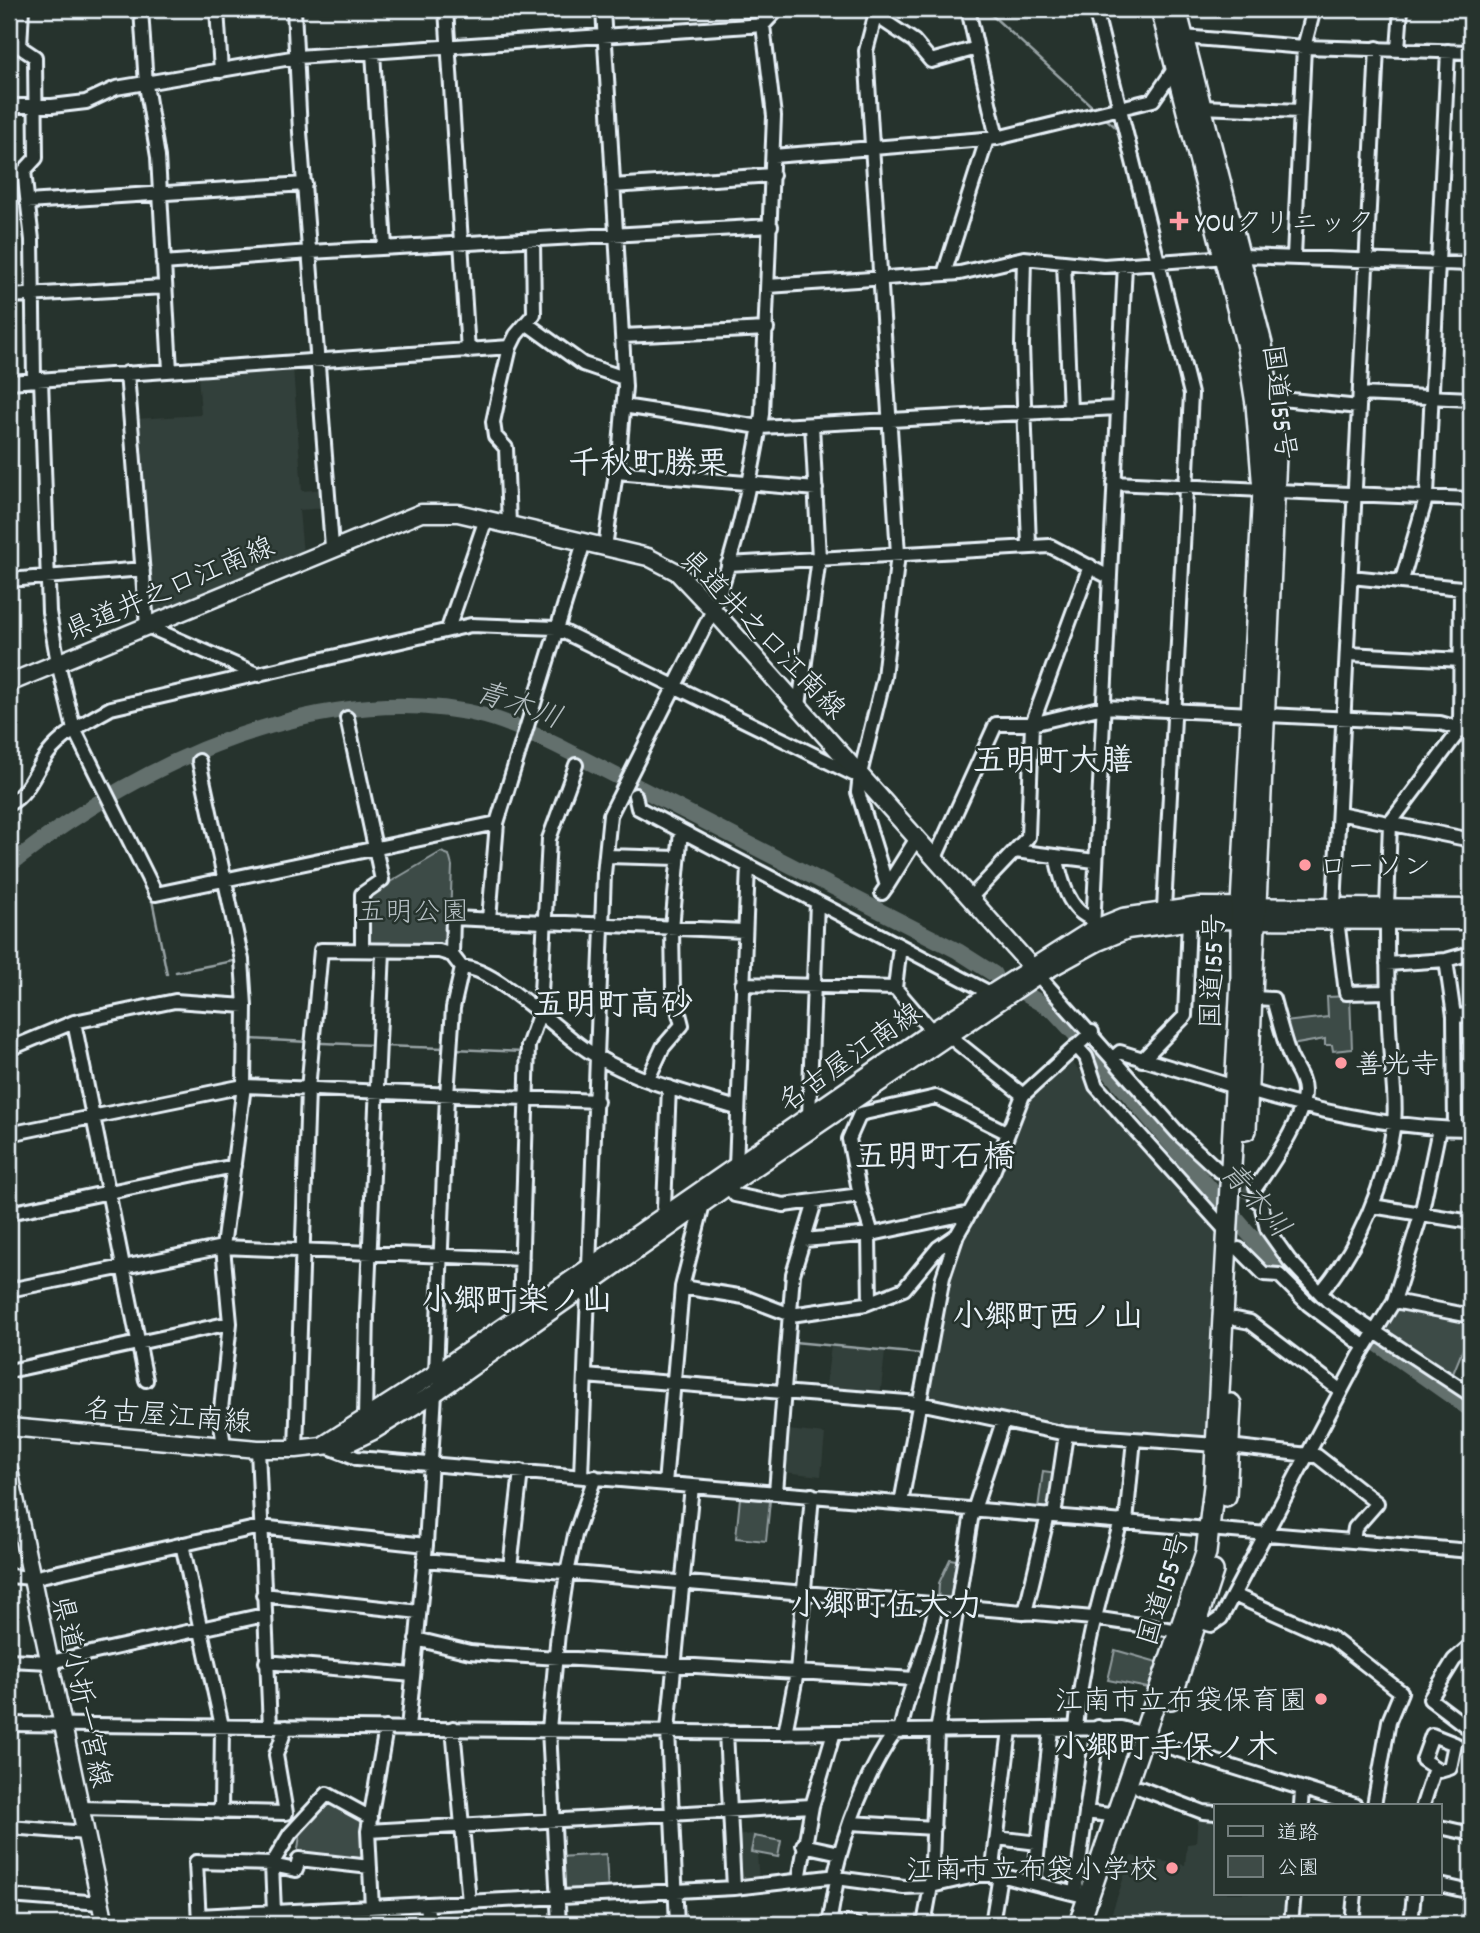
<svg xmlns="http://www.w3.org/2000/svg" width="1480" height="1933" font-family="Dekko,'Klee One',sans-serif">
<rect width="100%" height="100%" fill="#26332d"/>
<filter id="ink" filterUnits="userSpaceOnUse"><feTurbulence type="fractalNoise" baseFrequency=".0143" numOctaves="2"/><feDisplacementMap in="SourceGraphic" scale="14" xChannelSelector="R" yChannelSelector="G"/><feConvolveMatrix kernelMatrix="1 2 1 2 8 2 1 2 1" color-interpolation-filters="sRGB"/></filter>
<g filter="url(#ink)">
<path fill="#333f3a" d="M293 367 302 491 325 489 326 508 299 510 303 555 151 619 135 419 201 415 198 374Z
M1068 1058 1216 1222 1205 1438 1065 1428 927 1396 955 1253 997 1180 1027 1097Z
M831 1346 885 1352 880 1398 825 1392Z
M788 1430 825 1434 821 1476 783 1472Z
M1198 1813 1216 1816V1893H1286L1283 1924H1108L1131 1856 1185 1865 1187 1844 1196 1843Z
M754 1834 751 1852 757 1853 759 1883 739 1884 734 1836Z"/>
<path fill="#3e4b47" stroke="#939ea0" stroke-width="2" d="M441 852 449 855 452 866 449 946H367L368 895Z
M1350 996 1352 1049 1333 1051 1332 1045H1325V1039L1291 1045 1284 1022 1328 1017 1327 997Z
M1397 1305 1471 1319V1345L1465 1344 1452 1376 1385 1331Z
M1043 1471 1057 1473 1053 1503 1047 1509 1038 1508Z
M740 1498 770 1501 766 1541 736 1538Z
M950 1559 962 1561 956 1602H938L939 1583Z
M1115 1650 1157 1662 1148 1688 1108 1680Z
M327 1800 366 1822 367 1865 297 1856 301 1828Z
M754 1836 781 1841 778 1857 751 1852Z
M606 1854 608 1891 564 1893 561 1891 559 1857Z"/>
<g fill="none" stroke-linecap="round" stroke-linejoin="round">
<path stroke="#98a3a5" stroke-width="2.5" d="M985 9 1096 110
M1062 14 1085 9
M1104 117 1120 131
M1447 254 1471 255
M151 895 167 974
M176 972 238 960
M250 1039 309 1042
M322 1043 374 1045
M382 1046 445 1048
M454 1049 524 1052
M794 1342 922 1354 914 1396"/>
<path stroke="#636f6d" stroke-width="16" d="M9 865C30 850 51 833 73 819 188 743 346 681 485 716 511 723 534 734 558 746L958 951 994 974
M1027 995 1054 1011 1100 1061 1269 1257 1314 1299 1471 1410"/>
<path stroke="#43504b" stroke-width="12" stroke-dasharray="12 6" stroke-linecap="butt" d="M1228 1179 1256 1200"/>
<defs>
<path id="minor" d="M22 9 20 47 35 57 36 158 24 171 32 240 34 379
M141 9 146 85 158 157 170 370
M217 9 221 71
M294 9 300 132 332 547
M446 9 468 351
M603 9 625 387 620 445 605 547
M877 9 866 51 898 554 884 677 860 774 858 792 887 886 882 893
M968 9 997 138
M1095 9 1191 394 1164 909
M875 15 914 41 931 61 977 48
M1183 37 1304 47 1471 52
M1398 49 1401 9
M373 52 385 247
M9 106H52L86 102 116 88 297 57 763 25 778 9
M1201 107 1301 111
M773 156 997 138 1153 100 1175 68
M613 186 773 175
M27 202 305 184
M1294 256 1304 47 1314 9
M1024 258 1022 345 1029 546
M1064 262 1070 411
M163 263 310 252 771 226
M944 274 987 139
M768 286 960 273 1024 258 1104 266 1241 256 1471 264
M9 296 164 287
M526 323 583 364 624 378
M623 336 767 329
M127 373 147 626 259 675
M41 379 49 612 58 663 74 729 156 894 497 823 584 542
M9 382 510 347
M1360 394 1471 399
M1272 398 1359 407
M623 406 760 427 1117 408
M616 472 816 489
M1114 483 1263 490
M1277 491 1471 499
M509 524 506 448 495 436 493 422 499 394 510 347 516 335 534 314 533 240
M728 564 1050 546 1109 577
M1351 577 1471 589
M9 580 143 569
M1402 580 1427 495 1448 51
M448 629 486 519
M1348 654 1462 660
M799 706 819 558 812 425
M1267 715 1440 723 1471 732
M347 718 382 880 362 894V950
M199 761 242 960 245 1006 244 1086 223 1247 230 1323 220 1419 224 1445
M635 795 638 808 990 993
M9 804C32 791 35 767 52 749 69 731 89 720 111 708L471 625 556 628 853 774H859
M1339 813 1471 840
M1015 851 1095 861
M606 856 678 858
M1056 856C1061 879 1068 912 1093 919
M935 858 996 724H1032L1103 707 1253 714
M887 886 917 838
M970 898 1028 837 1032 724 1090 566
M1334 906 1377 48
M1387 907 1390 823 1460 730 1461 588
M489 919 497 823
M1337 919 1346 993 1387 992
M1093 929 1125 264
M900 946 895 988 932 1031
M452 955 453 918 744 931
M1446 960 1454 1016 1455 1129
M1387 964 1446 960 1471 953
M1038 975 1178 1133 1219 1171
M742 984 895 988
M1253 998 1273 999C1278 1017 1282 1034 1288 1051 1292 1065 1304 1076 1304 1091 1304 1119 1272 1163 1256 1187
M1454 1016 1471 1015
M74 1022 146 1380
M949 1036 1023 1095
M1076 1046 1086 1057 1096 1086 1228 1233
M9 1049 74 1022 175 1001 245 1006
M1113 1058 1120 1052 1235 1087
M1142 1060 1185 1016 1189 921
M648 1079 663 1047 682 1025 673 990 672 928 681 831
M1249 1091C1320 1112 1397 1129 1471 1129
M809 1116 817 902
M9 1134 244 1086 597 1101
M736 1166 748 866
M728 1186 735 1195 784 1205 860 1195
M1256 1200 1261 1204 1267 1229 1289 1260 1328 1301 1471 1395
M1372 1206 1471 1222
M668 1212 664 1207 669 1087
M9 1213 234 1166
M872 1234 860 1195 849 1139 860 1114 936 1097 1008 1133
M869 1235 870 1302
M804 1240 872 1234 970 1213
M1239 1249 1264 1274 1279 1275 1308 1304 1365 1347
M682 1287 744 1297 791 1315 866 1304 904 1289 938 1248 957 1235
M9 1290 223 1247 522 1259
M1321 1292C1359 1247 1386 1183 1394 1123 1397 1098 1391 1068 1390 1043 1387 1002 1387 961 1387 920
M1394 1301 1471 1316
M520 1313 528 1046 540 1012 549 839 576 765
M1235 1319 1250 1322 1341 1391
M9 1371 230 1323
M436 1373 447 1095 453 1008 462 968
M585 1376 919 1403 1066 1434 1216 1445
M365 1419 367 1310 383 951
M326 1446 357 1458 1471 1551
M1229 1446 1317 1456 1377 1503 1355 1528 1353 1541
M258 1449 270 1727
M296 1449 308 1089 321 950 439 951 452 955 462 968C487 964 551 1023 573 1040 619 1077 681 1091 737 1108
M581 1476 604 874 610 815 713 610C737 548 751 479 762 414L774 116 761 9
M665 1484 682 1287 703 1204
M776 1492 793 1274 815 1202
M901 1503 943 1277 957 1235 993 1172 1023 1095 1092 1032
M1054 1516 1066 1434
M1126 1522 1134 1439
M182 1544 222 1726 221 1812
M424 1560 1093 1618 1180 1631
M510 1568 521 1471
M9 1576 32 1578 260 1527 426 1545
M263 1595 419 1612
M1234 1595 1333 1639 1401 1692 1389 1721 1374 1805
M1025 1613 1048 1515
M1198 1621 1211 1625 1221 1618 1359 1357 1394 1301 1421 1215 1439 1129
M416 1639 470 1652 492 1654 915 1679
M1471 1645 1454 1660 1430 1699 1471 1730
M9 1660 50 1662 264 1615
M266 1662 413 1675
M9 1724 767 1733 1121 1728 1146 1734 1156 1743 1355 1805
M408 1728 426 1545 435 1393
M453 1728 469 1902
M1076 1728C1082 1656 1102 1590 1121 1521
M726 1732 734 1888
M900 1732C908 1688 928 1649 936 1605
M785 1733 797 1672 812 1495
M1432 1735 1455 1744 1450 1768 1440 1771 1423 1760Z
M1140 1788 1203 1812 1216 1813
M1301 1805 1302 1790
M1423 1805 1435 1768
M81 1808 286 1813 276 1755 286 1727
M1086 1812 1117 1816
M851 1823 934 1828
M9 1827 86 1833
M1440 1827 1471 1834
M368 1831 812 1806
M997 1838 1038 1843
M803 1845 840 1853
M272 1864 274 1912
M272 1865 296 1870 299 1859 370 1867
M992 1875 1010 1730
M834 1878C845 1829 866 1773 895 1732
M799 1880 812 1806 834 1732
M1034 1882 1051 1729
M1440 1885 1471 1892
M1075 1893 1098 1727
M9 1896 101 1903
M427 1904 429 1924
M372 1907 368 1831 386 1728
M314 1910 315 1924
M199 1916 734 1888 829 1877 904 1887 931 1886 979 1875H1000L1088 1897
M830 1921 855 1924
M199 1923 196 1862 272 1864 290 1834 327 1794 371 1818
M559 1924 549 1729 558 1633 567 1573 575 1535 595 1477
M677 1924 668 1730 692 1486
M829 1924 837 1879
M924 1924 931 1886 937 1732 971 1519 1003 1421
M992 1924 1000 1875
M1291 1924 1294 1893
M1352 1924 1355 1893
M1411 1924 1414 1893
M1469 1924 1471 1894"/>
<path id="major" d="M9 683 421 513H458L648 557 677 572 713 610 1037 973
M9 1427 258 1449H296L348 1443 373 1431 435 1393 728 1186 1038 975 1098 942 1127 930 1200 920 1471 921
M325 1444 436 1373 932 1031 1093 929 1123 917 1199 906 1471 908
M9 1470 105 1924"/>
<path id="highway" d="M1176 9 1262 344 1276 455 1246 1130
M1226 1496 1231 1404
M1171 1699 1213 1571
M1079 1924 1206 1553 1214 1486 1241 979V905L1263 490 1256 404 1247 347 1161 9"/>
</defs>
<use href="#minor" stroke="#e8f1f8" stroke-width="18"/>
<use href="#major" stroke="#e8f1f8" stroke-width="21"/>
<use href="#highway" stroke="#e8f1f8" stroke-width="24"/>
<use href="#minor" stroke="#26332d" stroke-width="12"/>
<use href="#major" stroke="#26332d" stroke-width="16"/>
<use href="#highway" stroke="#26332d" stroke-width="19"/>
</g>
</g>
<g fill="#ff9aa2" stroke="#26332d" stroke-width="2.5">
<path d="M1175.5 210.5h7v7h7v7h-7v7h-7v-7h-7v-7h7z"/>
<circle cx="1305" cy="865" r="7"/>
<circle cx="1341" cy="1063" r="7"/>
<circle cx="1321" cy="1699" r="7"/>
<circle cx="1172" cy="1868" r="7"/>
</g>
<g text-anchor="middle" stroke-width="5" stroke-linejoin="round" paint-order="stroke">
<g font-size="28" fill="#e8f1f8" stroke="#26332d" text-anchor="start">
<text x="1195" y="231">YOUクリニック</text>
<text x="1319" y="875">ローソン</text>
<text x="1355" y="1073">善光寺</text>
<text x="1307" y="1709" text-anchor="end">江南市立布袋保育園</text>
<text x="1158" y="1878" text-anchor="end">江南市立布袋小学校</text>
</g>
<g font-size="28" fill="#e8f1f8" stroke="#26332d">
<text transform="translate(1281 402) rotate(83)" y="10">国道155号</text>
<text transform="translate(169 587) rotate(-23)" y="10">県道井之口江南線</text>
<text transform="translate(764 633) rotate(46)" y="10">県道井之口江南線</text>
<text transform="translate(1211 971) rotate(-88)" y="10">国道155号</text>
<text transform="translate(849 1056) rotate(-35)" y="10">名古屋江南線</text>
<text transform="translate(168 1414) rotate(5)" y="10">名古屋江南線</text>
<text transform="translate(1162 1589) rotate(-73)" y="10">国道155号</text>
<text transform="translate(83 1691) rotate(78)" y="10">県道小折一宮線</text>
</g>
<g font-size="28" fill="#b5bfc3" stroke="#26332d">
<text x="413" y="920">五明公園</text>
</g>
<g font-size="30" font-style="italic" fill="#b3bdc0" stroke="#26332d">
<text transform="translate(519 704) rotate(19)" y="10">青木川</text>
<text transform="translate(1256 1199) rotate(49)" y="10">青木川</text>
</g>
<g font-size="32" font-weight="bold" fill="#e8f1f8" stroke="#26332d">
<text x="648" y="473">千秋町勝栗</text>
<text x="1053" y="770">五明町大膳</text>
<text x="613" y="1014">五明町高砂</text>
<text x="935" y="1166">五明町石橋</text>
<text x="517" y="1310">小郷町楽ノ山</text>
<text x="1048" y="1326">小郷町西ノ山</text>
<text x="886" y="1615">小郷町伍大力</text>
<text x="1166" y="1757">小郷町手保ノ木</text>
</g>
</g>
<rect width="1480" height="1933" fill="none" stroke="#26332d" stroke-width="35"/>
<rect x="18" y="18" width="1445" height="1898" fill="none" stroke="#e8f1f8" stroke-width="2.5" filter="url(#ink)"/>
<rect x="1214" y="1804" width="228" height="91" fill="#26332d" stroke="#747f7e" stroke-width="2"/>
<rect x="1228" y="1826" width="35" height="10" fill="#26332d" stroke="#747f7e" stroke-width="2"/>
<text x="1277" y="1839" font-size="21" fill="#e8f1f8">道路</text>
<rect x="1228" y="1856" width="35" height="21" fill="#3e4b47" stroke="#747f7e" stroke-width="2"/>
<text x="1277" y="1874" font-size="21" fill="#e8f1f8">公園</text>
</svg>
